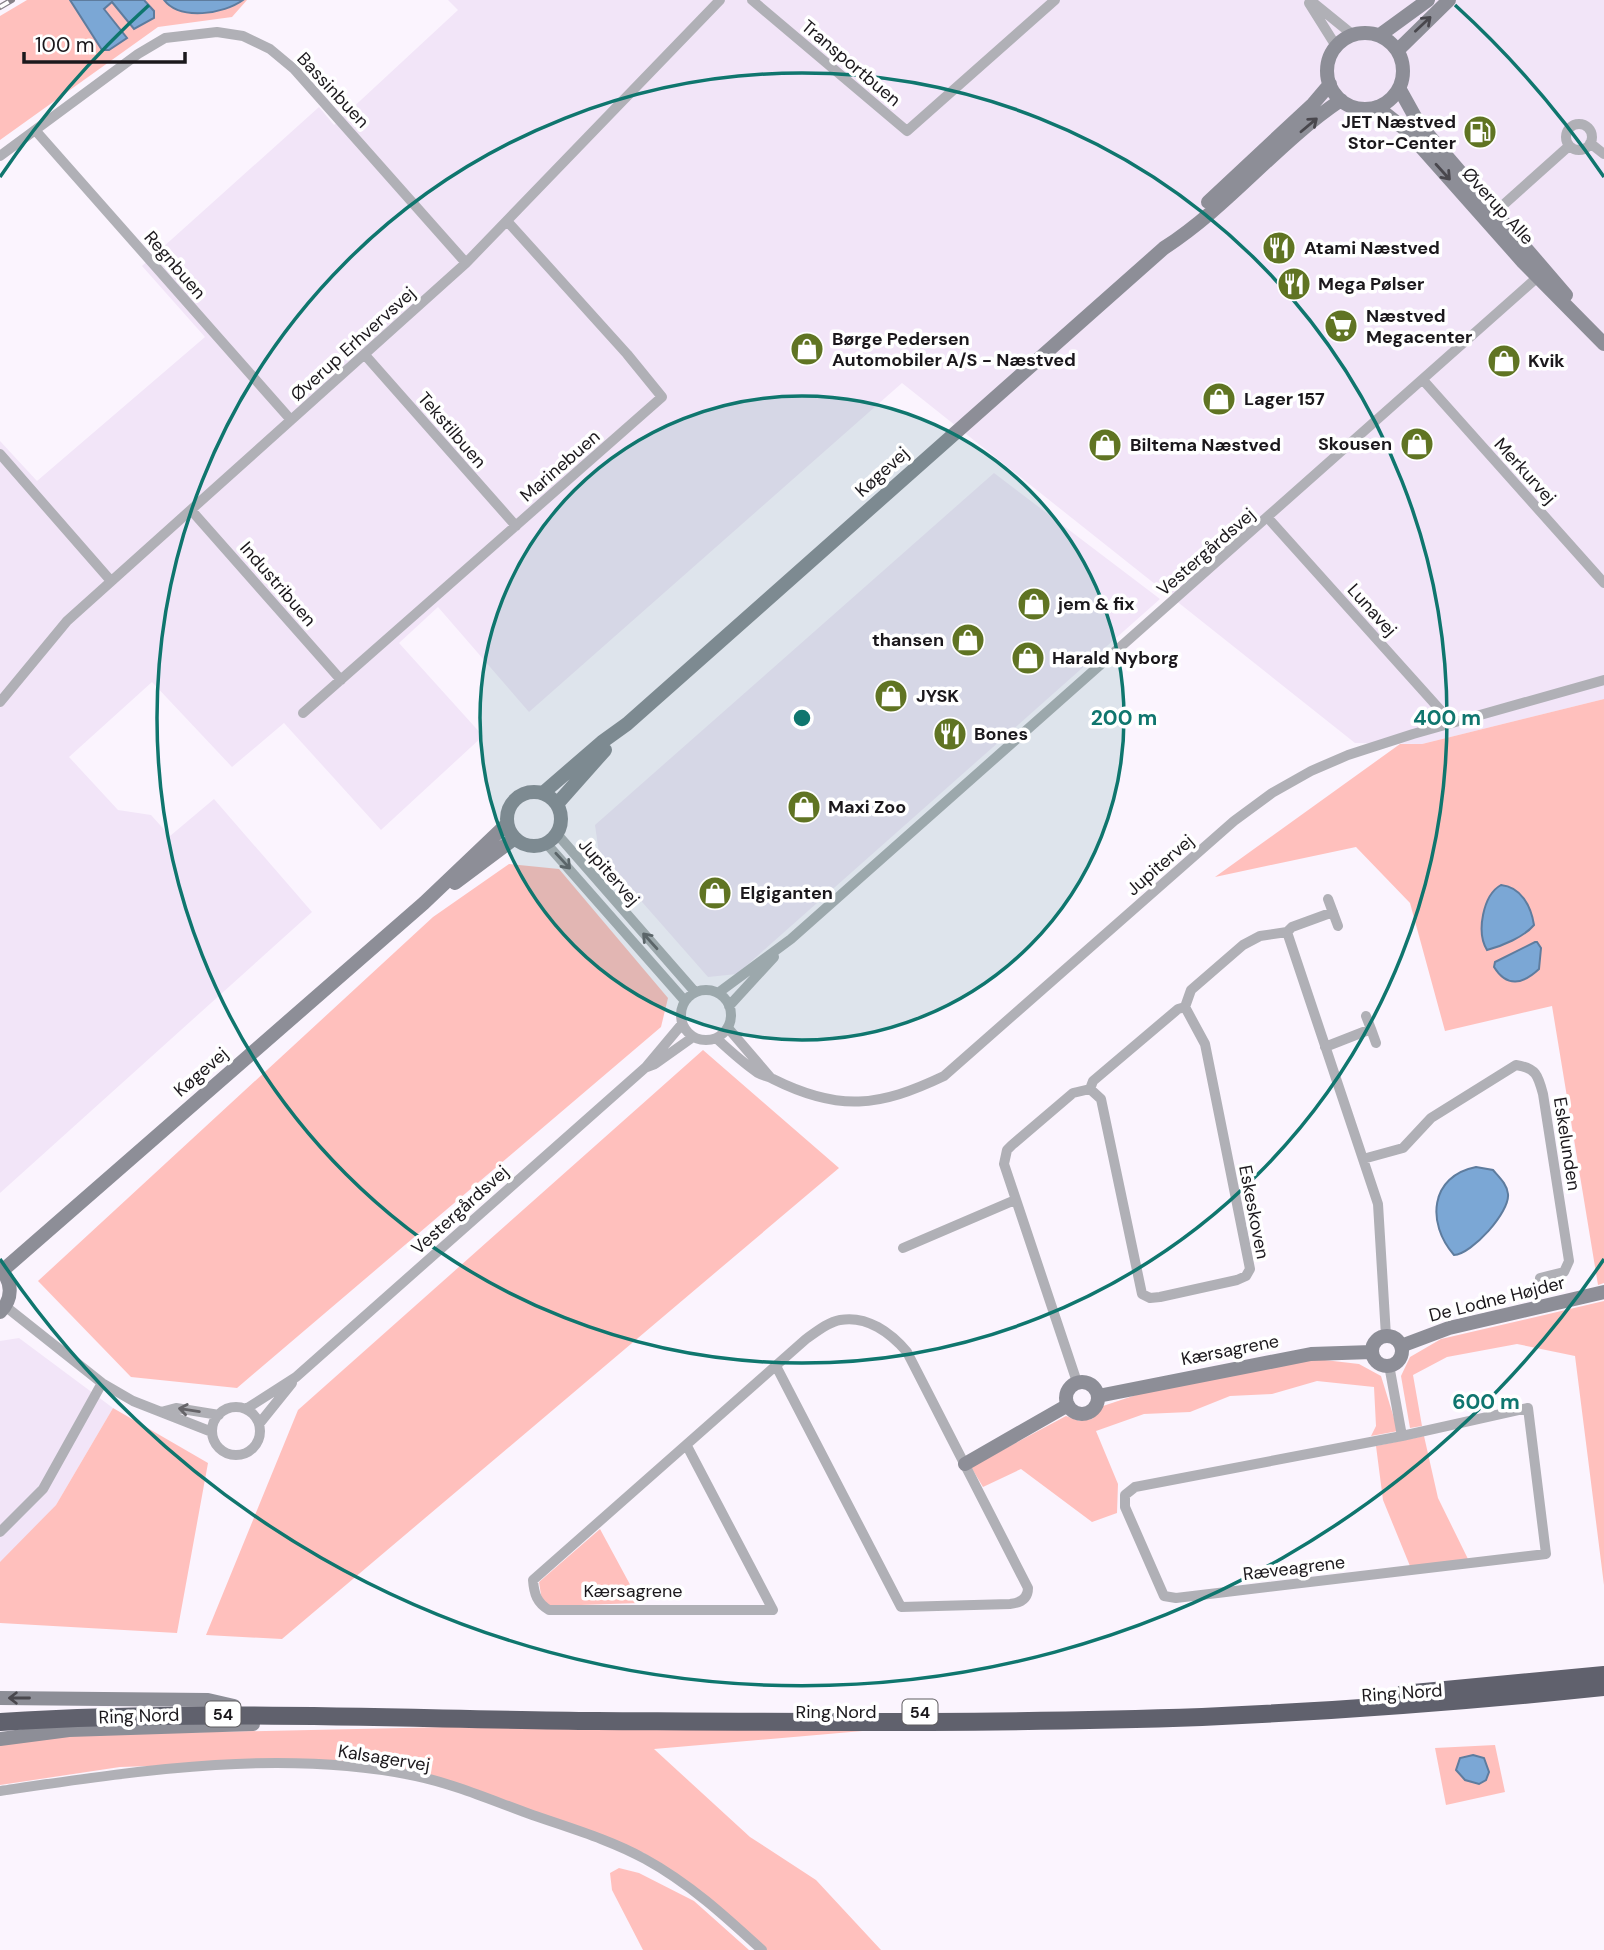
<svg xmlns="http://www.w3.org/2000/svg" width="1604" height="1950" font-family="'DM Sans',sans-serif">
<rect width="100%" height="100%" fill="#fbf4fe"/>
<path fill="#f2e5f8" d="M448 0H1604V699L1422 744 1355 743 902 383 529 712 438 607 399 643 483 736 381 830 284 723 232 767 152 682 69 757 118 810 151 815 170 836 214 799 312 912 0 1193V441L37 481 205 337 142 266 319 107 334 125 458 10Z
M994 473 1160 599 737 974 708 977 599 853 595 825Z
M19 1338 113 1408 56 1505 0 1564V1341Z"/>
<path fill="#ffc0bd" d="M27 0H70L104 8 112 2 154 11 144 0H164L168 5 234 6 243 0H247L232 17 158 27 0 140V16Z
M1604 699V1283L1598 1285 1552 1006 1445 1031 1410 903 1356 847 1215 877 1400 744H1422Z
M509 864 559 869 668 998 661 1027 237 1388 131 1377 38 1281 433 917Z
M703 1050 839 1168 282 1639 206 1635 298 1410Z
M1604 1301V1585L1575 1356 1517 1344 1447 1357 1413 1375 1422 1426 1410 1428 1401 1376 1410 1357 1441 1339Z
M1316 1359 1359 1364 1381 1376 1398 1431 1371 1436 1376 1426 1374 1387 1317 1381 1272 1394 1230 1396 1190 1412 1144 1414 1096 1431 1118 1484 1117 1513 1092 1522 1021 1469 983 1487 971 1467 1066 1416 1079 1421 1092 1419 1103 1406 1142 1393Z
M113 1408 208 1463 177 1633 0 1623V1562L56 1505Z
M1424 1436 1438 1498 1468 1559 1410 1566 1383 1500 1376 1446Z
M600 1529 640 1603 551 1606 542 1601 539 1582Z
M448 1727 874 1730 654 1749 750 1837 816 1880 881 1950H767L644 1853 419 1771 336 1760 120 1767 0 1785V1745L73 1735Z
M1495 1745 1505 1792 1446 1805 1435 1748Z
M619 1868 639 1873 694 1901 749 1950H643L612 1890 610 1873Z"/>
<path fill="#7ba7d5" stroke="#5e7c9e" stroke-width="2" d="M70 0H144L154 11V18L134 29 112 2 104 9 127 38 109 50H102Z
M164 0H243C224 14 180 21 164 0Z
M1501 885C1521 887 1531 906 1534 925 1524 937 1502 946 1487 950 1476 932 1483 895 1501 885Z
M1535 942H1537L1541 948 1539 969C1523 984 1507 988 1494 967L1495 962Z
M1476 1167 1493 1170C1499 1177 1507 1184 1508 1194 1510 1212 1472 1254 1454 1255 1426 1223 1430 1176 1476 1167Z
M1473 1755 1484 1758 1489 1772 1486 1780 1479 1784 1465 1780 1456 1770 1460 1758Z"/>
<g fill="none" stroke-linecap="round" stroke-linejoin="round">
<path stroke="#b0b0b6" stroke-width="10" d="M752 0 907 131 1055 0
M1310 0 1353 35
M1309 3 1336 46
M1566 137a13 13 0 1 1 26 0a13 13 0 1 1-26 0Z
M35 130 291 420
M1590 143 1604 154
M0 156 138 54 165 38 217 32 243 36 270 49 294 69 466 263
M1492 215 1569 146
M365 355 516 526
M1423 380 1604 583
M0 454 111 581
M191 510 341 680
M1268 518 1452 723
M0 702 67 621 466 263 720 0
M303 713 662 397 627 354 507 221
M557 834 695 992
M546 843 685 1001
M1328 899 1338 926
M1287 932 1292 927 1333 912
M681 1015a25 25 0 1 1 50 0a25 25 0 1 1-50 0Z
M718 993 791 939 1540 275
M729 1006 774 957
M1366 1016 1371 1029
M728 1028 770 1077
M716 1038C729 1050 743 1063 758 1073 763 1076 768 1076 773 1079 839 1112 879 1107 944 1076L1234 821 1272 793 1311 771 1348 755 1413 734 1604 680
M1325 1047 1371 1029 1376 1043
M647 1067 655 1064 693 1037
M1090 1089 1093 1081 1178 1009 1185 1007 1191 990 1243 945 1260 936 1287 932 1378 1204 1386 1336
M1363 1159 1403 1148 1431 1118 1516 1065C1536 1068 1538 1075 1543 1094L1569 1261 1564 1272 1540 1278
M903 1248 1015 1200
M5 1306 102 1383 133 1401 212 1432
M1389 1365 1402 1436 1135 1487 1125 1495V1507L1164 1596 1176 1598 1546 1554 1528 1408 1402 1436
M1077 1382 1004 1164 1007 1150 1012 1145 1073 1093 1090 1089 1101 1099 1142 1294 1150 1298 1160 1297 1237 1280 1246 1276 1250 1269 1205 1044 1185 1007
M212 1431a24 24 0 1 1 48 0a24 24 0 1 1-48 0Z
M246 1409 296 1377 646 1067 682 1024
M161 1412 176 1408 219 1415
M259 1424 292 1383
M687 1446 773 1610H549C537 1603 534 1594 533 1580L806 1339C816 1332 828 1322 840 1320 867 1315 891 1333 907 1352L1028 1588C1028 1599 1020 1603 1010 1604L901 1607 776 1366
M0 1532 43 1489 102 1383
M0 1791C136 1771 280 1748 416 1776 454 1784 491 1800 527 1813 566 1827 609 1839 645 1859 689 1883 726 1917 762 1950"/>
<path stroke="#8d8e97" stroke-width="14" d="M1327 71a38 38 0 1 1 76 0a38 38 0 1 1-76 0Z
M1380 35 1428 0
M1398 50 1449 0
M1399 88 1419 124 1566 295
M1377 107 1406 130 1523 262 1604 344
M1208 202 1313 104 1330 84
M507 819a27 27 0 1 1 54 0a27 27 0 1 1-54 0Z
M543 793 602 742 627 724 1164 248C1229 206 1277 143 1341 100
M557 804 605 750
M455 883 515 838
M0 1269C13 1282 13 1299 0 1312
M2 1271 424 903 507 824
M1372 1351a15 15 0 1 1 30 0a15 15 0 1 1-30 0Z
M1401 1346 1449 1328 1604 1292
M1066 1398a16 16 0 1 1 32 0a16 16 0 1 1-32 0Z
M1098 1396 1311 1354 1372 1352
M965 1464 1068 1405
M0 1698 208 1700 234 1706
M0 1739 69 1730 253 1724"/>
<path stroke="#60616d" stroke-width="18" d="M1403 1694 1604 1675
M0 1722C199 1709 398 1719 597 1721 798 1722 1000 1724 1202 1717 1336 1711 1470 1701 1604 1687"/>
<defs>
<path id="rail" d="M0 7 12 0"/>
</defs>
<use href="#rail" stroke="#868188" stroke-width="6"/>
<use href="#rail" stroke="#fff" stroke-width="3.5" stroke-dasharray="10" stroke-linecap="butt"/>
</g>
<defs><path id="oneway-shaft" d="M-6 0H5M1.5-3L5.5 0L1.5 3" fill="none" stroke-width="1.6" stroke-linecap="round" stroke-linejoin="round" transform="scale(1.75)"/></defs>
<g stroke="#49474d">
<use href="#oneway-shaft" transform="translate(1423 24) rotate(-43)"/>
<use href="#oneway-shaft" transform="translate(1309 125) rotate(-40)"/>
<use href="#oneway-shaft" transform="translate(1443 172) rotate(48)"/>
<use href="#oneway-shaft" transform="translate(19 1698) rotate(-180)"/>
</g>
<g stroke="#666469">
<use href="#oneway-shaft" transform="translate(563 861) rotate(47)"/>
<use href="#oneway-shaft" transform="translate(650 941) rotate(-132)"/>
<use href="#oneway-shaft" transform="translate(189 1410) rotate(-171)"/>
</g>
<circle cx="802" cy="718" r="322" fill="#0f766e" fill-opacity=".12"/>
<g fill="none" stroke="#0f766e" stroke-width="3.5">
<circle cx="802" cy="718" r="322"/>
<circle cx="802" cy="718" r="645"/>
<path d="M1604 1259A967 967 0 0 1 0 1259M0 177A967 967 0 0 1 149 5M1455 5A967 967 0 0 1 1604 177"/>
</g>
<defs>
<symbol id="fuel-disc" viewBox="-11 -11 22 22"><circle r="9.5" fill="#607423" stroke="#fff"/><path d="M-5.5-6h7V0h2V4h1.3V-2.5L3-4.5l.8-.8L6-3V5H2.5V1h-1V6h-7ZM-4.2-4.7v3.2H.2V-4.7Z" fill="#fff"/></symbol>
<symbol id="restaurant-disc" viewBox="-11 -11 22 22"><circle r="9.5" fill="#607423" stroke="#fff"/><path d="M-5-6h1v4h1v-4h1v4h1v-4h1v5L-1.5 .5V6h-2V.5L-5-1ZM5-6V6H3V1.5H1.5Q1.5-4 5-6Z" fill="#fff"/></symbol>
<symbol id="supermarket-disc" viewBox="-11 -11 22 22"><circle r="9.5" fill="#607423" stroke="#fff"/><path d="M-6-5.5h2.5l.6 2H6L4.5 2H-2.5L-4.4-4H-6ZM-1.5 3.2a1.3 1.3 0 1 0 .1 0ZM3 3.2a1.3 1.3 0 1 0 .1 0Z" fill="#fff"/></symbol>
<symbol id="shop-disc" viewBox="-11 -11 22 22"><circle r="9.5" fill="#607423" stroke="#fff"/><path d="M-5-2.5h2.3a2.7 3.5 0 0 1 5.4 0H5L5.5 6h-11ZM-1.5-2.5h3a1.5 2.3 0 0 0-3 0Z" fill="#fff"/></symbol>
</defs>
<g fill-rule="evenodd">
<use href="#fuel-disc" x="1461" y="113" width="38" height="38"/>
<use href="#restaurant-disc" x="1260" y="229" width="38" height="38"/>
<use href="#restaurant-disc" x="1275" y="265" width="38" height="38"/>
<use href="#supermarket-disc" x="1322" y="307" width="38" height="38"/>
<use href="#shop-disc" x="788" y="330" width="38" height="38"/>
<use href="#shop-disc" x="1485" y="342" width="38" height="38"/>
<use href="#shop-disc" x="1200" y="380" width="38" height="38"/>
<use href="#shop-disc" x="1398" y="425" width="38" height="38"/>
<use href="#shop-disc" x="1086" y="426" width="38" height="38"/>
<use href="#shop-disc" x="1015" y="585" width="38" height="38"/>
<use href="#shop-disc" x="949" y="621" width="38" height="38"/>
<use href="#shop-disc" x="1009" y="639" width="38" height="38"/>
<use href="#shop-disc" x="872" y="677" width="38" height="38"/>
<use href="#restaurant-disc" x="931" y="715" width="38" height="38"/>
<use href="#shop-disc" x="785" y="788" width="38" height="38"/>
<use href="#shop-disc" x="696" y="874" width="38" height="38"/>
</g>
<g text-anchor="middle" stroke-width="7" stroke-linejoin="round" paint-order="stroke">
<g fill="#fff" stroke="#5f5d60" stroke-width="2">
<rect x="902.5" y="1699.5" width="35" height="25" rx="5"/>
<rect x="205.5" y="1701.5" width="35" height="25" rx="5"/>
</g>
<g font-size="16" font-weight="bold" fill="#1b181c">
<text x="920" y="1718">54</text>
<text x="223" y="1720">54</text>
</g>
<g font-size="18" fill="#1b181c" stroke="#fff">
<text transform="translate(851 63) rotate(40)" y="6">Transportbuen</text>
<text transform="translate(333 90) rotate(47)" y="6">Bassinbuen</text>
<text transform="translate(1498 206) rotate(48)" y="6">Øverup Alle</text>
<text transform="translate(175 265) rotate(49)" y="6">Regnbuen</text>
<text transform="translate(353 344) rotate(-42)" y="6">Øverup Erhvervsvej</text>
<text transform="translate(452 430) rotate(49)" y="6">Tekstilbuen</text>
<text transform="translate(560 466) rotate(-41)" y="6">Marinebuen</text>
<text transform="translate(1525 471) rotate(48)" y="6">Merkurvej</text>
<text transform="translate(882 472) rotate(-42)" y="6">Køgevej</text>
<text transform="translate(1206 552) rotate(-41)" y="6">Vestergårdsvej</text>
<text transform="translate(278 584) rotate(49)" y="6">Industribuen</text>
<text transform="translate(1372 610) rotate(48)" y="6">Lunavej</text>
<text transform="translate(1160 865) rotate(-41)" y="6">Jupitervej</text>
<text transform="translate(609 872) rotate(49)" y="6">Jupitervej</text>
<text transform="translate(201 1072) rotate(-41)" y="6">Køgevej</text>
<text transform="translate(1567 1144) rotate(81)" y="6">Eskelunden</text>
<text transform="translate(460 1210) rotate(-42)" y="6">Vestergårdsvej</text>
<text transform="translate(1254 1212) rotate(79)" y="6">Eskeskoven</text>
<text transform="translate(1497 1299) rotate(-14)" y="6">De Lodne Højder</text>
<text transform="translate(1230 1350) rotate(-11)" y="6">Kærsagrene</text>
<text transform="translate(1294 1568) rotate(-7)" y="6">Ræveagrene</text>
<text x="633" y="1597">Kærsagrene</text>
<text transform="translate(1402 1693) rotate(-4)" y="6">Ring Nord</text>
<text x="836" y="1718">Ring Nord</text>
<text transform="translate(139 1716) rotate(-2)" y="6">Ring Nord</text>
<text transform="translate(384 1758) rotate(9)" y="6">Kalsagervej</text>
</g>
<g font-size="18" font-weight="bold" fill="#1b181c" stroke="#fff" text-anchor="start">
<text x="1456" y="128" text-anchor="end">JET Næstved<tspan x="1456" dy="21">Stor-Center</tspan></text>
<text x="1304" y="254">Atami Næstved</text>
<text x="1318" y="290">Mega Pølser</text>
<text x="1366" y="322">Næstved<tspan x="1366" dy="21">Megacenter</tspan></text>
<text x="832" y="345">Børge Pedersen<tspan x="832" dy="21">Automobiler A/S - Næstved</tspan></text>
<text x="1528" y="367">Kvik</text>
<text x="1244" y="405">Lager 157</text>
<text x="1392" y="450" text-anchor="end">Skousen</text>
<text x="1130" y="451">Biltema Næstved</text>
<text x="1058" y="610">jem &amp; fix</text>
<text x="944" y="646" text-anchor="end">thansen</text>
<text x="1052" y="664">Harald Nyborg</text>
<text x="916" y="702">JYSK</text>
<text x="974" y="740">Bones</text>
<text x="828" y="813">Maxi Zoo</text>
<text x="740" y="899">Elgiganten</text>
</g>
</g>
<circle cx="802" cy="718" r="10" fill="#0f766e" stroke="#fff" stroke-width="3.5"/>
<g font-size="21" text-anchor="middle" font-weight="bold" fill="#0f766e" stroke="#fff" stroke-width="7" stroke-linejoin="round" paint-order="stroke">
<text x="1124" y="725">200 m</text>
<text x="1447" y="725">400 m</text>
<text x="1486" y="1409">600 m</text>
</g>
<path d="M24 52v10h161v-10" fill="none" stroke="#1b181c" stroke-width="3.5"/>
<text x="35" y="52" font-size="21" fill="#1b181c" stroke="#ffffff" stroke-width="5" paint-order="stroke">100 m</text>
</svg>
